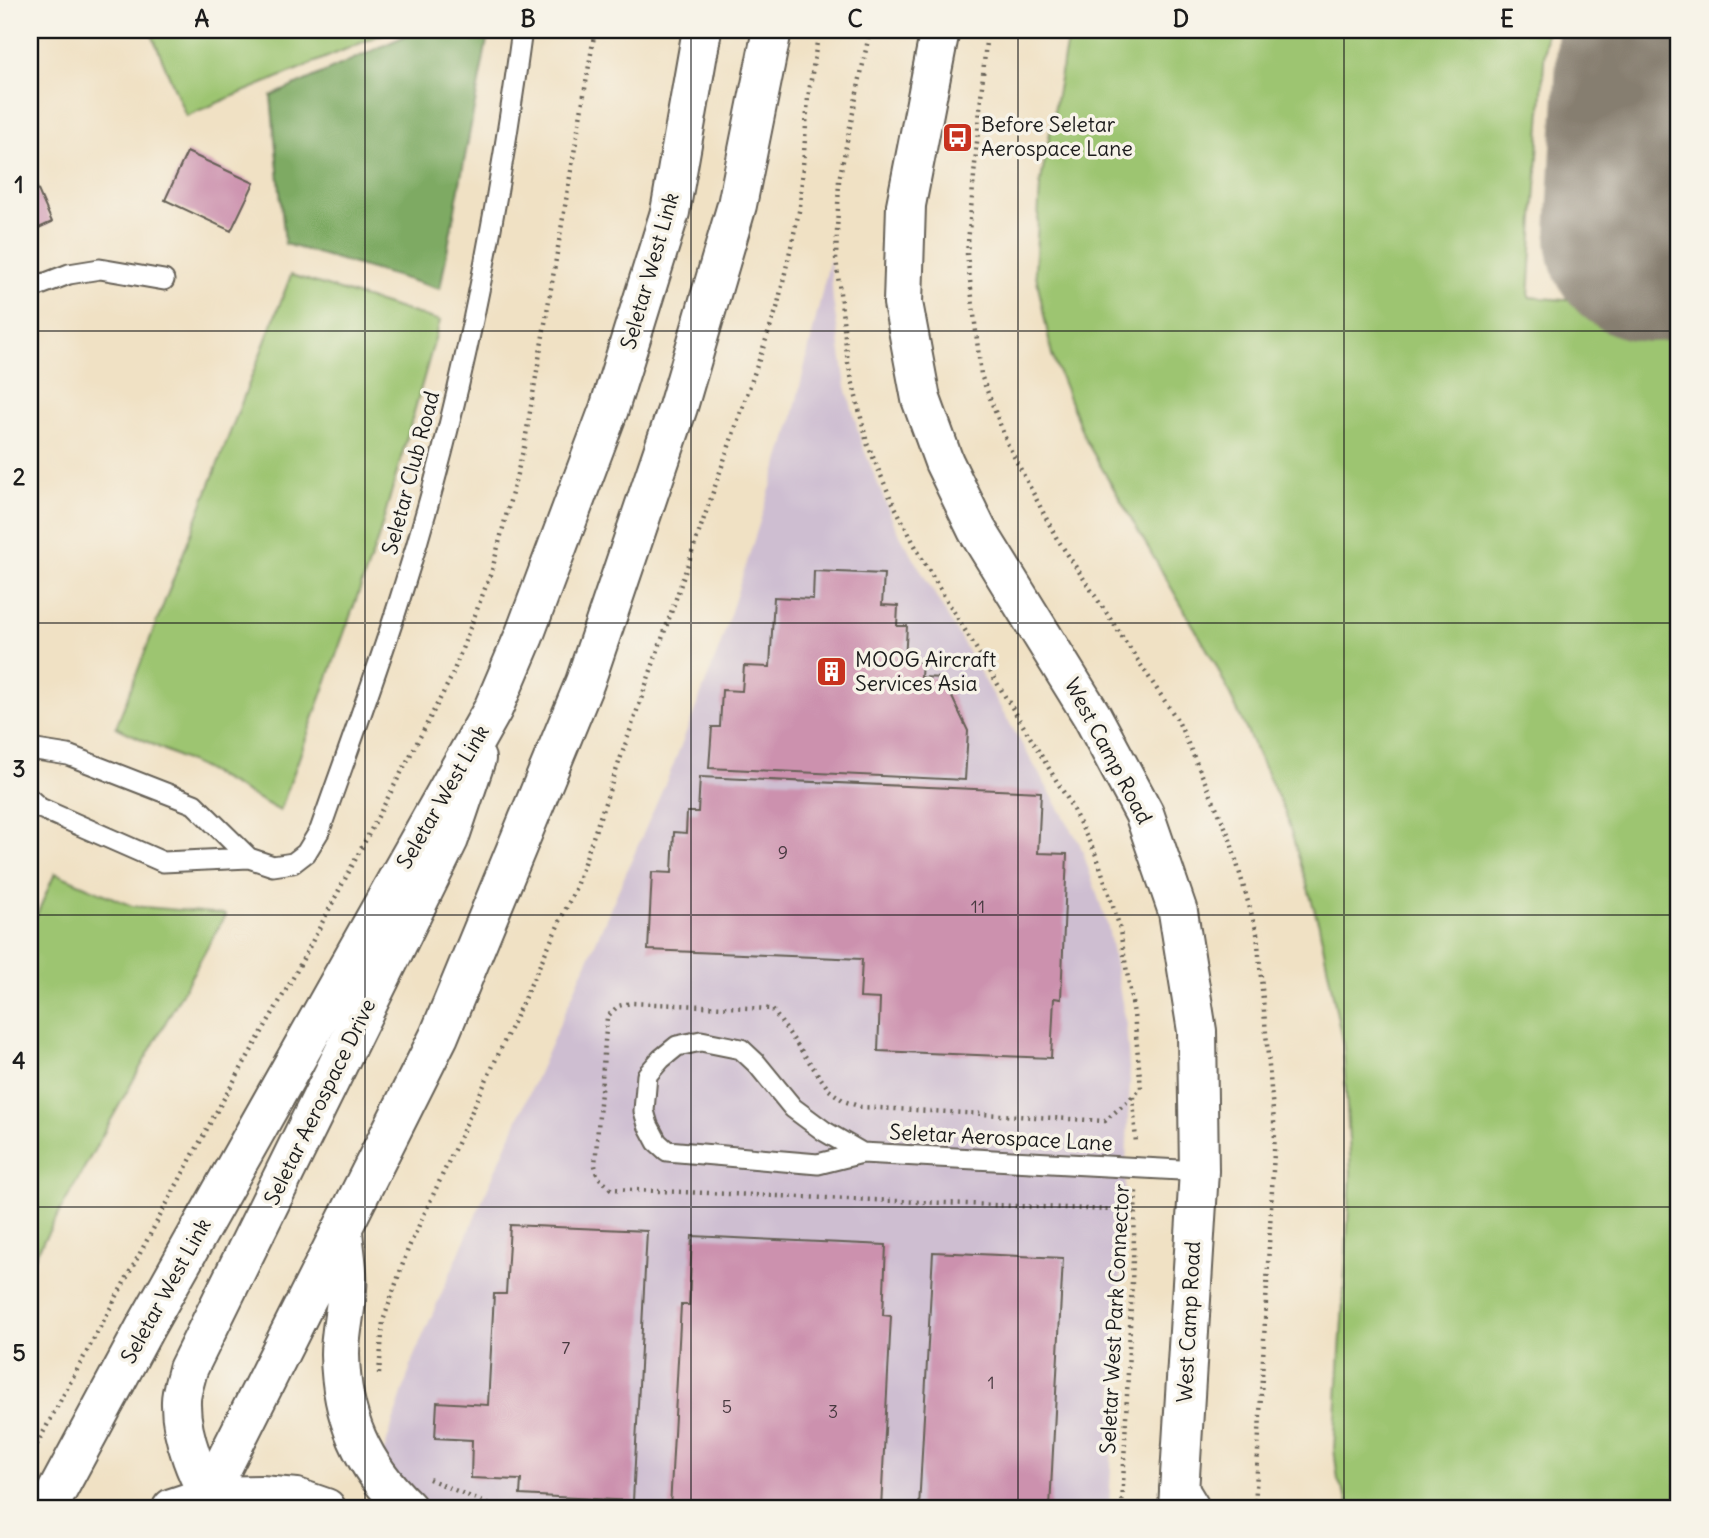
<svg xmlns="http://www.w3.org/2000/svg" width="1709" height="1538" font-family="Delius,sans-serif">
<rect width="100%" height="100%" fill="#f7f3e8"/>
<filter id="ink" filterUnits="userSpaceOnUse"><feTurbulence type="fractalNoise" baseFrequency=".0143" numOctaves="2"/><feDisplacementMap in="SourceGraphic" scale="14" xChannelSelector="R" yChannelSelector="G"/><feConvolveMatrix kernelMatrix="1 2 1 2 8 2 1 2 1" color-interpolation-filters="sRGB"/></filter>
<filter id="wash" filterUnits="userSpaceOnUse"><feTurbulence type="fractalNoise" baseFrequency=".00686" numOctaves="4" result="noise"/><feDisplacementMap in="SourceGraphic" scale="28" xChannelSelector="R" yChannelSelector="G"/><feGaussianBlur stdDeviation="1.57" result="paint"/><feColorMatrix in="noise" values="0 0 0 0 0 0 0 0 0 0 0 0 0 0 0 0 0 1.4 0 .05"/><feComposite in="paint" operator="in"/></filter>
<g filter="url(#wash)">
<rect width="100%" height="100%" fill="#f0e1c4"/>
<path fill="#cebed1" d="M830 258 833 300 846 386 861 442 895 526 1080 844 1108 927 1126 1024 1130 1082 1109 1508H366L414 1356 672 768 720 646 792 421Z"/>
<path fill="#9dc571" stroke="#5c7046" stroke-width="2" d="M150 30H392L186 116Z
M1069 30H1546L1529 297 1679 309V1508H1351L1338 1480 1334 1449 1351 1173 1343 1045 1319 925 1285 812 1215 663 1085 439 1052 355 1035 270 1040 186Z
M291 275 440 321 378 539 280 811 202 768 116 727Z
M55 873 132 906 226 914 30 1265V930Z"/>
<path fill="#7eaa63" stroke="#4d6340" stroke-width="2" d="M418 30H489L440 289 285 244 271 96Z"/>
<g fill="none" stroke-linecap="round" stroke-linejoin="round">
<path stroke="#867e70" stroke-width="212" d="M1652 236 1664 30"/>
</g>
<g id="blocks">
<path fill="#cc91ae" d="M187 152 254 183 231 231 165 200Z
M30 172 52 222 30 232Z
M814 571 884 574 882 605 898 606 897 626H907L905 661 922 662 921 677 943 678 968 731 965 780 709 768 712 727H720L722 690 742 691 744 666 770 667 774 597 813 599Z
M700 777 1041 792 1038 853 1067 854 1061 999 1054 998 1051 1058 878 1051 880 999 860 998 862 959 648 950 652 872 672 873 674 832 686 833 687 812H698Z
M510 1225 647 1231 633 1501 520 1495 521 1480 471 1478 472 1440 435 1438 437 1402 488 1405 494 1294H506Z
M692 1236 886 1245 883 1315 891 1316 881 1508H670L681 1305H689Z
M933 1252 1063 1258 1050 1508H919Z"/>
</g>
</g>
<g filter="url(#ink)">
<use href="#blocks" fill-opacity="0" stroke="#666157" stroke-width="2"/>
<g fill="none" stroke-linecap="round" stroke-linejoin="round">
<defs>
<path id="service" d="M30 289 69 274 100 269 164 280
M30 749 68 755 194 804 249 858 273 866 293 863 306 853 320 830C348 750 378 670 403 589 461 407 497 219 522 30
M30 799 40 808 163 862 249 858
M862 1153 824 1131 793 1108 757 1064 741 1049 701 1041 677 1046 661 1059 647 1075 644 1111 648 1125 657 1142 667 1151 818 1164 862 1153 1199 1171"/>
<path id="minor" d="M940 30 906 205 903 303 921 399 944 462 977 530 1092 716 1144 813 1178 912 1197 1031 1199 1171 1178 1508"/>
<path id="tertiary" d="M1179 1490 1190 1508
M172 1508 208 1496 261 1495 297 1498 326 1508
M219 1508C198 1484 180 1434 181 1401 181 1391 186 1379 188 1369L449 839 476 759"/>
<path id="secondary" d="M343 1230C344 1249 349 1270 347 1289 346 1311 340 1332 340 1354 341 1417 362 1465 407 1508
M48 1508 146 1326 493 709 524 636 609 409 670 212 702 30
M202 1508 439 1036 585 682 678 407 737 205 772 30"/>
</defs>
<use href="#service" stroke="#666157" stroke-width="23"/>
<use href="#minor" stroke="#666157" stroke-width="42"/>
<use href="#tertiary" stroke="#666157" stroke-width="42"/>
<use href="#secondary" stroke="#666157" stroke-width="42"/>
<path stroke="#666157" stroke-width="4.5" stroke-dasharray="2 5" stroke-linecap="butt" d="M870 30 839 180 836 258 848 363 867 443 891 499 923 561 1067 798 1097 857 1119 925 1134 1014 1141 1088 1133 1097 1136 1144
M987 30 967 254 981 375 1008 445 1056 537 1178 721 1229 836 1257 933 1275 1133 1255 1508
M1132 1097 1105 1121 861 1107 844 1101 829 1090 772 1009 631 1003 618 1006 607 1017 595 1165 597 1176 611 1189 1135 1211
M379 1374 383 1321 408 1249 575 889 777 308 800 207 808 98 819 30
M30 1457 214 1116 294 976 451 678 492 570 524 447 595 30
M429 1479 497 1508
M1122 1508 1136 1191"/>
<use href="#service" stroke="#fff" stroke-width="19"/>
<use href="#minor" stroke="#fff" stroke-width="38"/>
<use href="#tertiary" stroke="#fff" stroke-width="38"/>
<use href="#secondary" stroke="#fff" stroke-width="38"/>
</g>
</g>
<path fill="none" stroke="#1c1c1c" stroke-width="2" stroke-opacity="0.55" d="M365 30V1508M691 30V1508M1018 30V1508M1344 30V1508M30 331H1679M30 623H1679M30 915H1679M30 1207H1679"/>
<defs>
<symbol id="bus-square" viewBox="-11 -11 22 22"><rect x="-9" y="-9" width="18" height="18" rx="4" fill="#c8321e" stroke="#f7f3e8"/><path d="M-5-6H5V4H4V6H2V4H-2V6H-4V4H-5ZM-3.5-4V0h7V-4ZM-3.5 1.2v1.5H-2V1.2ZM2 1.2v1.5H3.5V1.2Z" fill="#fff"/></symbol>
<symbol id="building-square" viewBox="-11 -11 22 22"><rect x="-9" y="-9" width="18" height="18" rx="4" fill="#c8321e" stroke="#f7f3e8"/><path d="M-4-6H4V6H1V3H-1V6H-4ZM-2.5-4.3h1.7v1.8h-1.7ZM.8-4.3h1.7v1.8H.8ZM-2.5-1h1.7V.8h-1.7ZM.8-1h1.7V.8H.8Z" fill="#fff"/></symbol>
</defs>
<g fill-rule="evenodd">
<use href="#bus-square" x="940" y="120" width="35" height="35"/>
<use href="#building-square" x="814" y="654" width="35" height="35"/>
</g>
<g text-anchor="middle" stroke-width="7" stroke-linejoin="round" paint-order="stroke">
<g font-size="18" fill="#483940">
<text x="783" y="859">9</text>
<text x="978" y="913">11</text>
<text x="566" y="1354">7</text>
<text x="991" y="1389">1</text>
<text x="727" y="1413">5</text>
<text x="833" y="1418">3</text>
</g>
<g font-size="21" fill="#1c1c1c" stroke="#f7f3e8" text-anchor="start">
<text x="981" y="132">Before Seletar<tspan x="981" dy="24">Aerospace Lane</tspan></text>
<text x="855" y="667">MOOG Aircraft<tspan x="855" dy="24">Services Asia</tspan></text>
</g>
<g font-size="21" fill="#1c1c1c" stroke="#f7f3e8">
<text transform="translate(650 271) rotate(-74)" y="7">Seletar West Link</text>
<text transform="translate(411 473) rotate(-75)" y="7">Seletar Club Road</text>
<text transform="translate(1108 751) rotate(62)" y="7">West Camp Road</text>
<text transform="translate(443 797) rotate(-60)" y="7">Seletar West Link</text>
<text transform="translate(320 1102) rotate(-64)" y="7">Seletar Aerospace Drive</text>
<text transform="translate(1001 1138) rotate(3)" y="7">Seletar Aerospace Lane</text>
<text transform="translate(166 1291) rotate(-61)" y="7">Seletar West Link</text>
<text transform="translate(1115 1319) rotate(-87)" y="7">Seletar West Park Connector</text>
<text transform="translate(1189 1322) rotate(-87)" y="7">West Camp Road</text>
</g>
</g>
<rect width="1709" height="1538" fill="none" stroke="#f7f3e8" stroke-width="77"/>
<rect x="38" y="38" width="1632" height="1462" fill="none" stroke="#1c1c1c" stroke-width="2.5"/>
<g font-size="23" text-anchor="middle" font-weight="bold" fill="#1c1c1c">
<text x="202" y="27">A</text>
<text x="528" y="27">B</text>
<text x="855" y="27">C</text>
<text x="1181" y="27">D</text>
<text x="1507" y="27">E</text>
<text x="19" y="193">1</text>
<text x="19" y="485">2</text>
<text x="19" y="777">3</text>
<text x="19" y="1069">4</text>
<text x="19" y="1361">5</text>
</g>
</svg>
